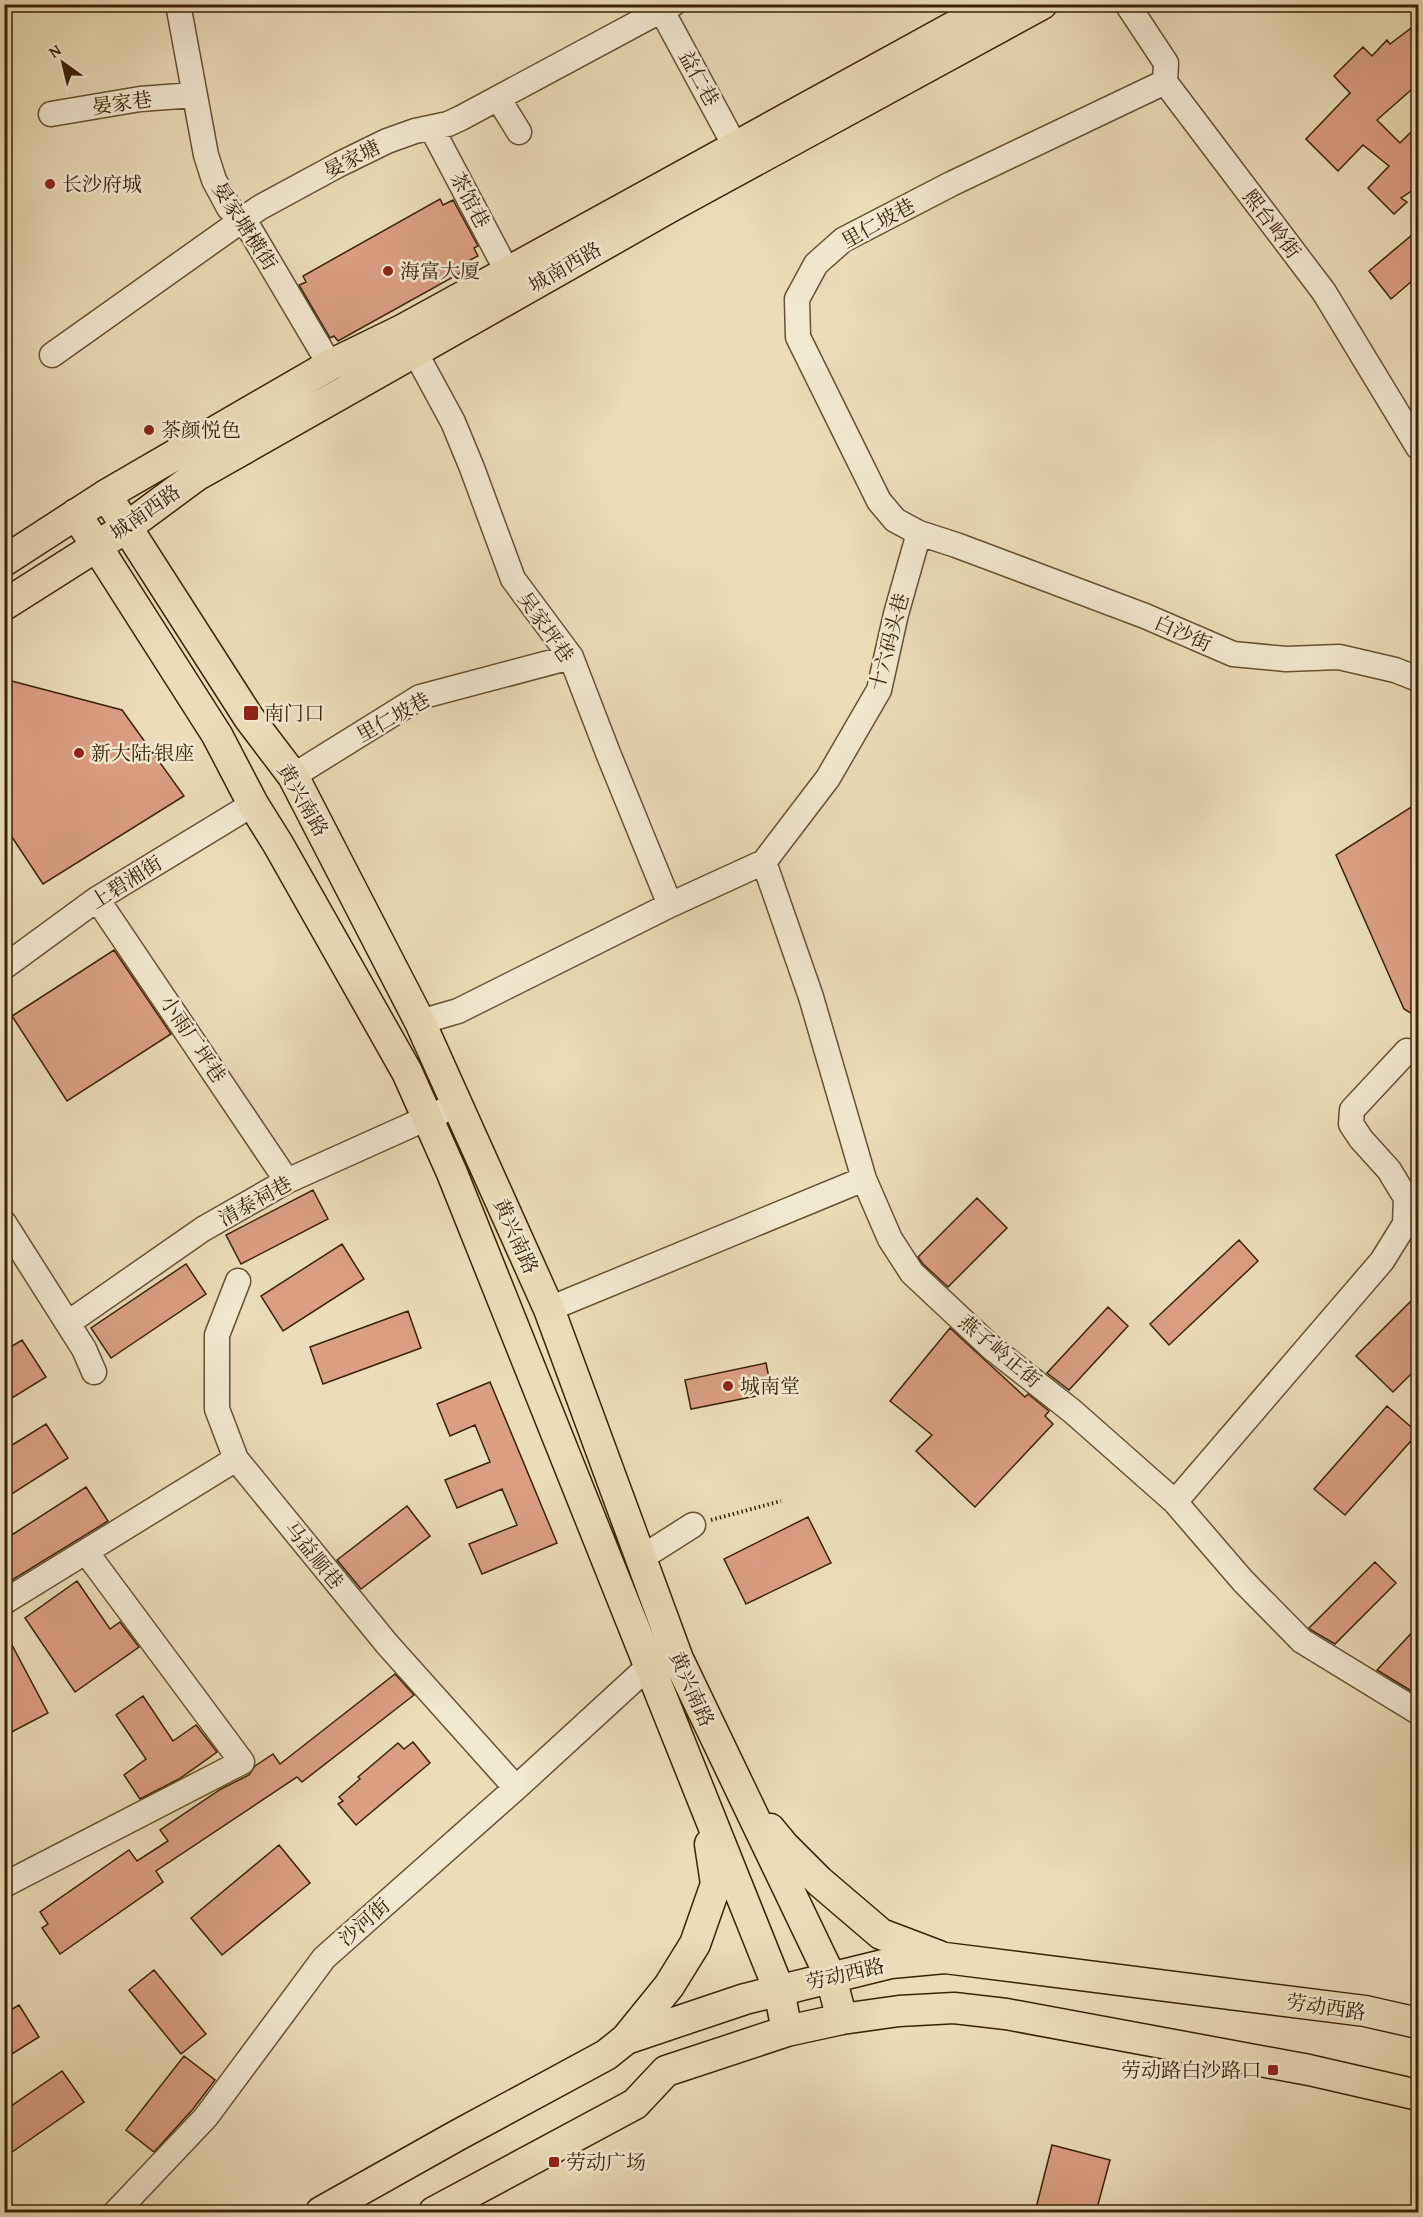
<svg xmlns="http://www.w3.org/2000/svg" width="1423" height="2217" font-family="'Gentium Book Plus','Noto Serif SC',serif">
<rect width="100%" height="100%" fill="#ebddb9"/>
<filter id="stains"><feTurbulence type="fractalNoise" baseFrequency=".00333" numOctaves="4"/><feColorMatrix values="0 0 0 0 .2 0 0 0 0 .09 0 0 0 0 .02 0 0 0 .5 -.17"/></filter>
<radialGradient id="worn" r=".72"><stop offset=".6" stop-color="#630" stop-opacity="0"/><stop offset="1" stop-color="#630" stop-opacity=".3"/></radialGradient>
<path fill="#db9f84" stroke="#3a2306" stroke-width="1.5" d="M1419 22V83L1377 120 1400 143 1419 124V186L1401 198 1407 202 1394 214 1368 188 1389 166 1363 145 1338 171 1306 139 1350 93 1334 76 1363 47 1372 56 1387 40 1390 44Z
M440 199 443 205 453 200 478 246 474 248 478 256 470 260 473 266 338 341 334 336 330 338 299 285 306 282 303 276Z
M1419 229V275L1391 299 1369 271Z
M4 679 122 710 184 796 43 884 4 825Z
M1419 802V1018L1404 1009 1336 855Z
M114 950 171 1034 67 1101 12 1016Z
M313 1190 328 1219 241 1264 226 1235Z
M977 1198 1007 1228 948 1287 923 1264 918 1257Z
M1239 1240 1258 1261 1169 1345 1150 1324Z
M342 1244 364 1279 283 1331 261 1296Z
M186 1264 206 1294 111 1358 91 1328Z
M1419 1293V1366L1393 1392 1356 1356Z
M1108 1307 1128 1326 1069 1390 1047 1373Z
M408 1311 421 1348 323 1384 310 1347Z
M950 1328 1025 1397 1028 1394 1049 1411 1045 1416 1053 1424 975 1507 916 1451 932 1435 890 1401Z
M22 1340 46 1377 4 1403V1351Z
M766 1363 772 1393 691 1409 685 1380Z
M490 1382 557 1543 482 1574 469 1544 517 1525 502 1489 457 1508 445 1480 490 1462 475 1425 450 1436 437 1404Z
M1387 1406 1418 1433 1345 1515 1314 1489Z
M46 1424 68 1458 4 1499V1450Z
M86 1487 108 1521 4 1585V1540Z
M407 1506 430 1536 361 1589 337 1560Z
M808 1517 831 1563 746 1604 724 1559Z
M1375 1562 1396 1583 1335 1644 1311 1630 1309 1628Z
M77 1581 110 1629 120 1622 139 1647 75 1692 25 1618Z
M1419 1625V1687L1413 1692 1377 1670Z
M4 1630 48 1713 4 1736Z
M395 1674 414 1695 302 1782 297 1777 156 1871 163 1882 60 1954 42 1928 48 1924 40 1912 129 1850 137 1861 168 1841 160 1830 221 1789 249 1775 255 1766 273 1754 280 1764Z
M143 1696 173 1741 196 1725 217 1752 179 1779 140 1799 124 1775 146 1759 116 1715Z
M413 1742 430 1763 356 1825 338 1804 343 1801 339 1797 360 1779 358 1777 398 1743 404 1749Z
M279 1845 310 1883 222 1955 191 1918Z
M154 1970 206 2034 181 2054 129 1990Z
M19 2005 39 2037 4 2059V2014Z
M184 2056 215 2080 193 2109 154 2152 126 2130Z
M62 2071 84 2102 12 2152 4 2140V2111Z
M1052 2145 1110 2160 1096 2212H1035Z"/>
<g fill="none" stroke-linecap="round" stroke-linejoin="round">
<defs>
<path id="minor" d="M178 4 206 155 214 180 229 208 243 218 330 365
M1127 4 1166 63 1165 82 1324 292 1418 447
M662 11 735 146
M1165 82 951 184 843 240 816 264 797 299 798 337 879 501 895 520 919 533 956 545 1145 616 1233 654 1286 659 1339 657 1395 670 1418 679
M498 98 519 132
M51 114 140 99 194 95
M432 129 507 271
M415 352 453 422 472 468 513 579 571 657 608 753 670 905
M52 355 259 208 340 164 387 141 415 131 448 124 461 118 673 4
M293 776 420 697 571 657
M764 862 811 997 864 1179 890 1239 912 1273 992 1348 1072 1411 1175 1502 1243 1581 1302 1641 1418 1712
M97 899 287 1181
M4 967 97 899 253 804
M420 1022 458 1011 670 905 764 862 828 778 879 690 896 614 919 533
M4 1223 84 1349 94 1372
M238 1281 217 1335V1409L236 1459 387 1644 516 1788
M549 1309 864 1179
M68 1323 203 1229 287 1181 456 1105
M1175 1502 1382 1261 1405 1224 1406 1198 1389 1170 1361 1139 1351 1124 1352 1110 1407 1051
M641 1558 693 1525
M4 1602 236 1459
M4 1885 242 1762 86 1552
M116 2212 206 2117 324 1958 516 1788 649 1666"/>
<path id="major" d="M106 495 249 718 293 776 420 1022 549 1309 678 1659 831 1978 842 2019
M76 514 217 735 253 804 278 844 407 1072 452 1173 779 1990 787 2031
M4 561 106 495 330 365 404 329 995 4
M4 605 127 527 196 476 670 207 1042 4
M770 1829 784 1846 819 1881 881 1934 939 1956
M626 2039 669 1986 695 1944 716 1884 710 1844
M321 2212 458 2135 606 2055 626 2039 745 1999 891 1963 945 1958 1365 2011 1418 2023
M434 2212 635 2104 666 2071 787 2031 842 2019 899 2011 954 2008 1006 2014 1309 2070 1418 2095"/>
</defs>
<use href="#minor" stroke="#665233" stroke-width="27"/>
<use href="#major" stroke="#3a2306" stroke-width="33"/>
<path stroke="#3a2306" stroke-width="4" stroke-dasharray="1.5 3" stroke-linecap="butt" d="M711 1520 781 1501"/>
<use href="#minor" stroke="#f2e9d2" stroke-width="24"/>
<use href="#major" stroke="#ebddb9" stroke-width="30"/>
</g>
<g fill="#8f2418" stroke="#f2e9d2" stroke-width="2">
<circle cx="50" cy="184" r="6"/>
<circle cx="388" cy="271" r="6"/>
<circle cx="149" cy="430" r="6"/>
<rect x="243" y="705" width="16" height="16" rx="3"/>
<circle cx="79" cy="753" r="6"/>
<circle cx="728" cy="1386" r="6"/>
<rect x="1267" y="2064" width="12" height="12" rx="3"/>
<rect x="548" y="2156" width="12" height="12" rx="3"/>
</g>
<g text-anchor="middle" stroke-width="5" stroke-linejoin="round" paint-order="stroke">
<g font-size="20" fill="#3a2306" stroke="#f2e9d2">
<text transform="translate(699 78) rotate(61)" y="7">益仁巷</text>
<text transform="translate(122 103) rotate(-8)" y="7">晏家巷</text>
<text transform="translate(352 159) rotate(-27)" y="7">晏家塘</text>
<text transform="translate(470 200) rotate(62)" y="7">茶馆巷</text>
<text transform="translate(878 223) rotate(-29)" y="7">里仁坡巷</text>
<text transform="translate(1272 224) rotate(53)" y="7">熙台岭街</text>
<text transform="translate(245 226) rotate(57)" y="7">晏家塘横街</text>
<text transform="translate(565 267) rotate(-30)" y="7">城南西路</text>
<text transform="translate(145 512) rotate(-35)" y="7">城南西路</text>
<text transform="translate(546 627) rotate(55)" y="7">吴家坪巷</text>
<text transform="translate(1183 633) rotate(24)" y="7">白沙街</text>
<text transform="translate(889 642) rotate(-75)" y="7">十六码头巷</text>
<text transform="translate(393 717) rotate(-29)" y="7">里仁坡巷</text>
<text transform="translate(303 800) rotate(60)" y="7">黄兴南路</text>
<text transform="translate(126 882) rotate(-32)" y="7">上碧湘街</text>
<text transform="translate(193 1039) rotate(56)" y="7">小雨厂坪巷</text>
<text transform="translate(255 1201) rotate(-29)" y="7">清泰祠巷</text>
<text transform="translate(516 1236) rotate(66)" y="7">黄兴南路</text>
<text transform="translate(1000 1351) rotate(40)" y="7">燕子岭正街</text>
<text transform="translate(314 1555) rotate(51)" y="7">马益顺巷</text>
<text transform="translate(692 1689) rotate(66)" y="7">黄兴南路</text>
<text transform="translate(364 1922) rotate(-41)" y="7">沙河街</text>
<text transform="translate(845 1974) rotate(-13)" y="7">劳动西路</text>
<text transform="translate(1326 2007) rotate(8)" y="7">劳动西路</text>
</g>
<g font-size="20" fill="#3a2306" stroke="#f2e9d2" text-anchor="start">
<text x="62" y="191">长沙府城</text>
<text x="400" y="278">海富大厦</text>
<text x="161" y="437">茶颜悦色</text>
<text x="264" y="720">南门口</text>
<text x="91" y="760">新大陆·银座</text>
<text x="740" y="1393">城南堂</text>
<text x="1261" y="2077" text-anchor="end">劳动路白沙路口</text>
<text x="566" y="2169">劳动广场</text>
</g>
</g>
<rect width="1423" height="2217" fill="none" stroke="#ebddb9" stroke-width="24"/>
<rect x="6" y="6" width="1411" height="2205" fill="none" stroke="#3a2306" stroke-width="3"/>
<rect x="12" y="12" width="1399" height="2193" fill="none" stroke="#3a2306" stroke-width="1.5"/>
<g transform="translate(63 63) rotate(326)" stroke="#f2e9d2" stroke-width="4.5" paint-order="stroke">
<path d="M0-4.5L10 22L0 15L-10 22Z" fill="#3a2306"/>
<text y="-9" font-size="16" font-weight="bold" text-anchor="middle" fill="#3a2306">N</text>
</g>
<rect width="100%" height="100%" filter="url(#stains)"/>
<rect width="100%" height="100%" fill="url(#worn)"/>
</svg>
